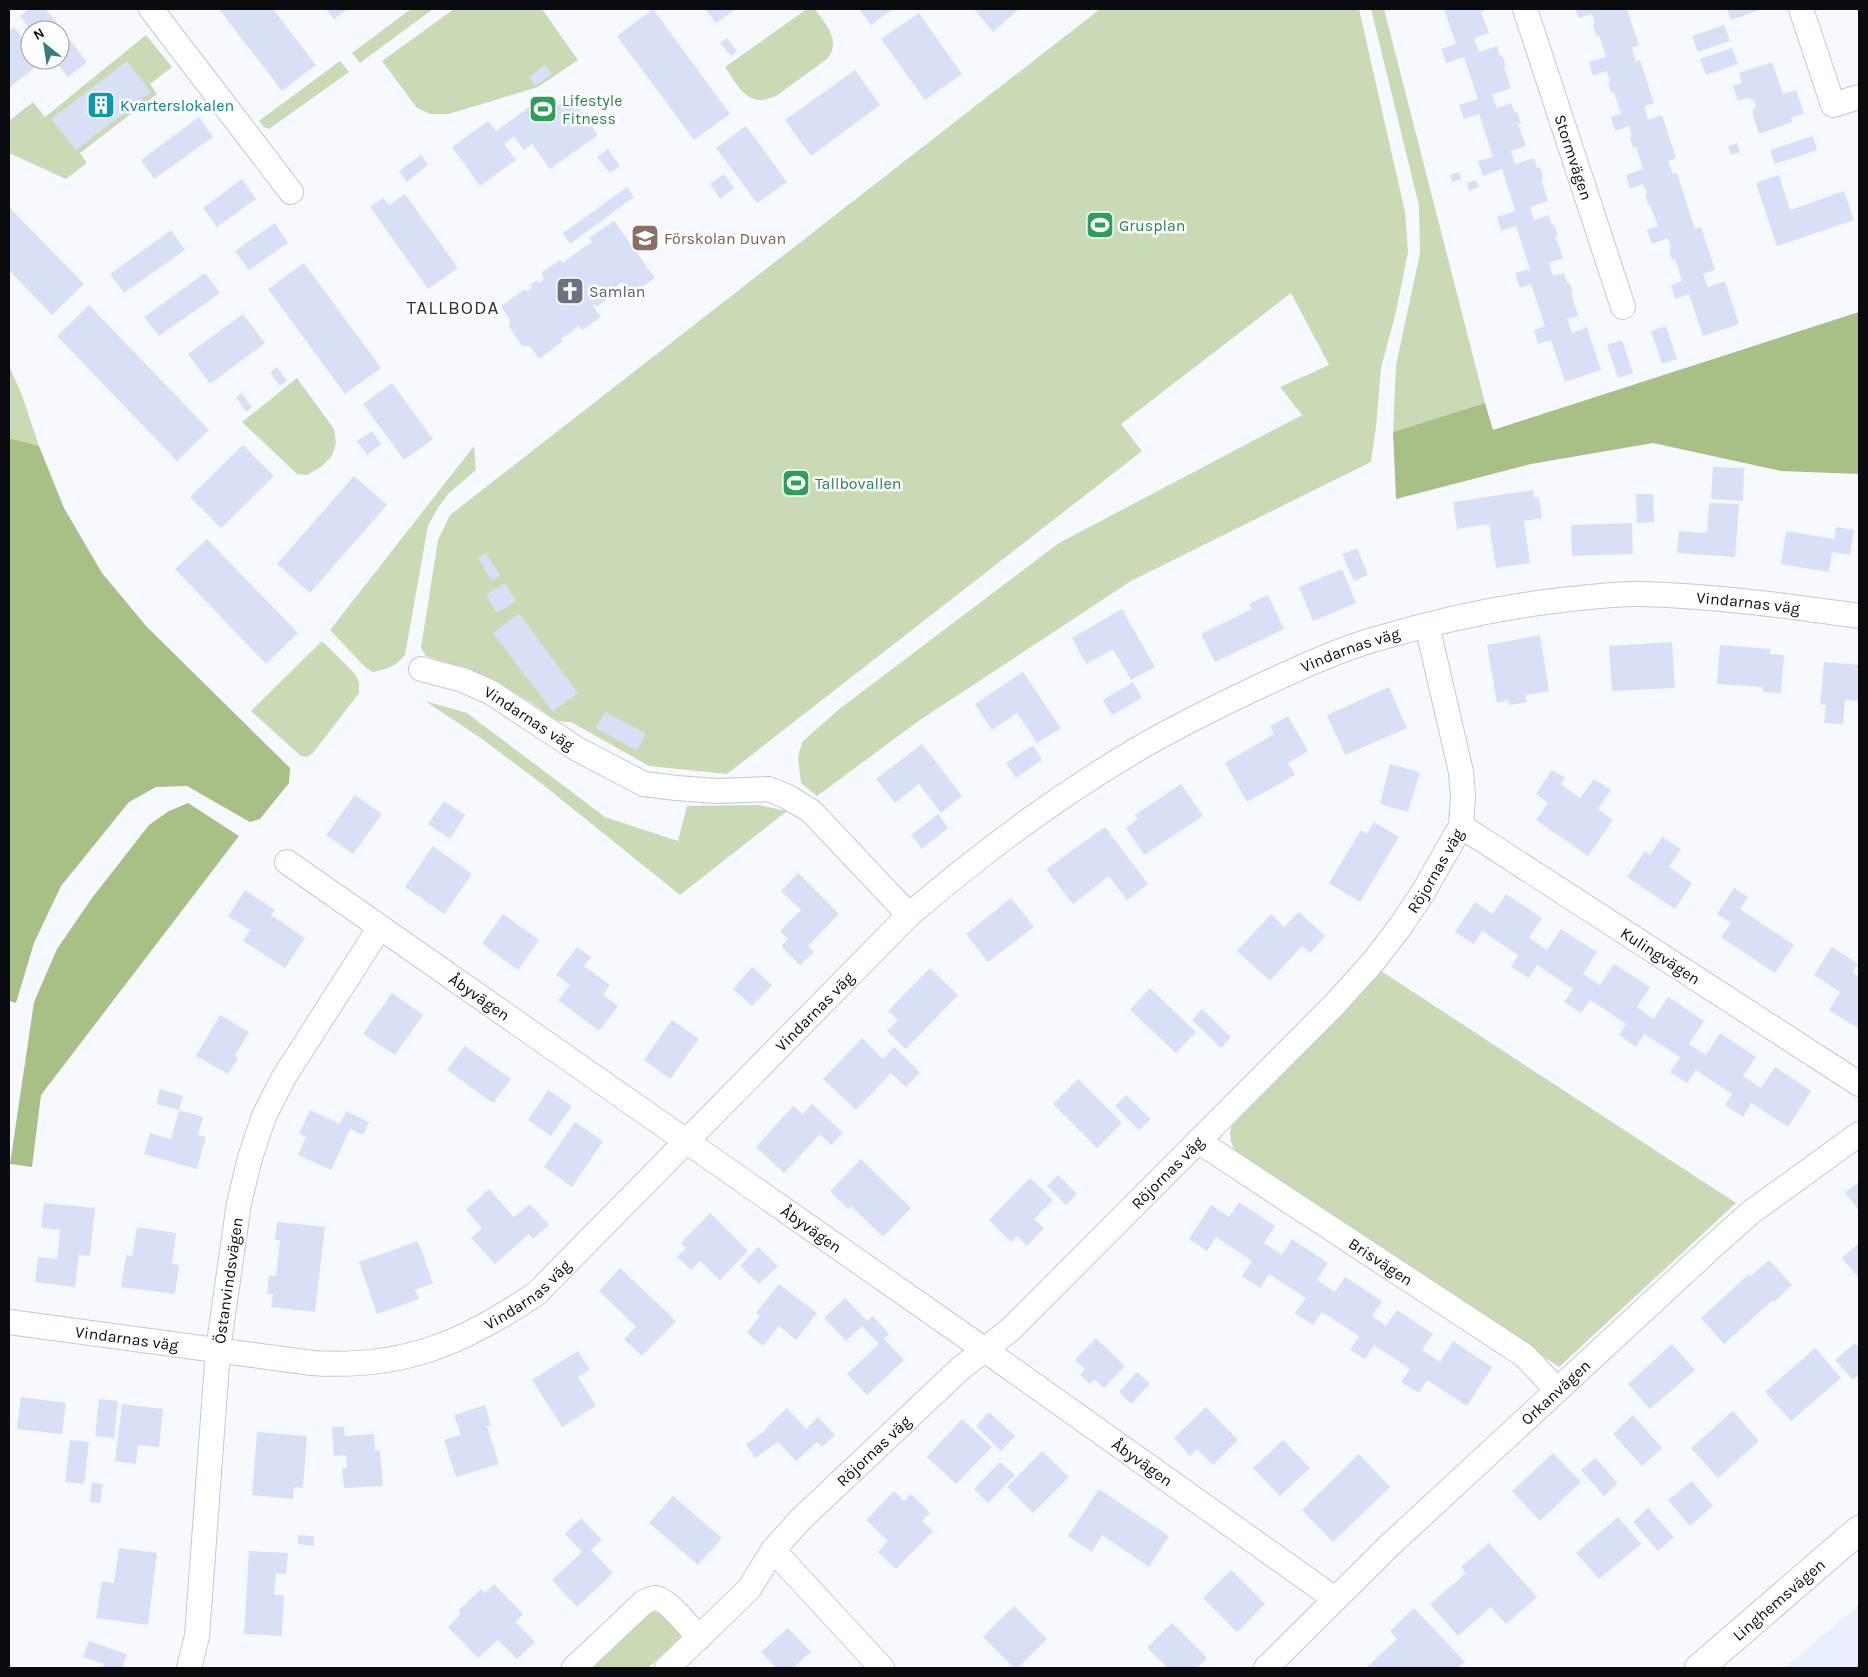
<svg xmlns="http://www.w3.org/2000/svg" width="1868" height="1677" font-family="Karla,sans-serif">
<rect width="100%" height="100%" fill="#f6f9ff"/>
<path fill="#e9effc" d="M1859 1605V1668H1784Z"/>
<path fill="#cadab4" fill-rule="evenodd" d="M411 9H433L360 63 352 53Z
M454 9H542L578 60 538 87 449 114H430L417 108 382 61Z
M807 9H815C826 25 842 40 827 59L776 96C748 109 739 87 725 67Z
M1100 9H1359L1405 212 1408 252 1396 312 1381 368 1376 427 1371 462 1131 581 920 720 817 796 801 783 798 758 802 742 838 710 1059 543 1302 415 1280 387 1329 365 1291 293 1121 424 1142 451 727 774 649 766 571 722C555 723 550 716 538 707 500 682 469 669 426 656L421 648 438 540 450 515ZM519 614 577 693 553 711 494 633Z
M1371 9H1384L1485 403 1393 432 1396 365 1420 253 1419 206Z
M146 35 172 67 150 84 157 94 80 153 87 163 66 179 9 153V121L33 102 45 117Z
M340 61 349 72 269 129 264 127 259 121Z
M9 366 22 395 39 446 9 438Z
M297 378 334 429 336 443 332 456 321 467 307 475 297 474 242 422Z
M474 446 476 470 449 493 439 506 428 526 405 655C396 666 387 669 373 672L365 667 330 630Z
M322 641 356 675 359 683V693L313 753 307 757 301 756 251 711Z
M425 701 467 713 605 817 678 841 687 806 758 805 787 811 680 895 542 784 482 739Z
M1381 971 1736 1203 1559 1367 1236 1153C1229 1139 1228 1134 1234 1120Z
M650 1611C666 1614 675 1621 681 1637L648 1668H588Z"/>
<path fill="#a8bf86" d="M1859 312V474L1781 471 1653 443 1531 464 1396 499 1393 432 1485 403 1493 430Z
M9 438 39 446 64 508 102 573 147 627 290 768 289 783 260 819 250 822 187 786 156 787 129 802 61 886 34 943 16 1003 9 1001Z
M188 803 239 836 41 1095 32 1167 10 1164 34 1002 57 949 92 898 149 825 169 811Z"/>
<path fill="#d8e0f7" d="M29 9H46L87 62 68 77 54 60H60V30H31L20 16Z
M219 9H273L316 65 282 91Z
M326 9H348L334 19Z
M653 9 730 114 694 140 617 36Z
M705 9H736L716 23Z
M859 9H893L871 25Z
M974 9H1019L993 32Z
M1444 9H1483L1484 11 1481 12 1489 33 1474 38 1479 52 1497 46 1500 56 1502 55 1506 66 1504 67 1511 88 1492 95 1497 108 1511 103 1515 113 1517 112 1521 123 1518 124 1526 146 1511 151 1515 164 1534 158 1537 168 1540 167 1543 178 1541 179 1548 201 1530 207 1534 220 1549 215 1552 225 1554 224 1558 235 1555 236 1563 258 1549 263 1553 276 1564 273 1567 283 1569 282 1573 293H1571L1578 316 1567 319 1572 333 1587 327 1601 370 1565 382 1551 340 1538 344 1534 330 1545 326 1531 284 1520 288 1515 273 1530 269 1516 226 1501 231 1497 217 1515 211 1502 169 1483 176 1478 161 1493 157 1479 114 1464 119 1459 105 1478 99 1464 57 1446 63 1441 49 1456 44Z
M1575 9H1627L1639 45 1632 48 1636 62 1640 60 1654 103 1644 106 1648 120 1662 115 1676 158 1668 161 1673 174 1677 173 1695 229 1701 227 1715 270 1703 274 1708 287 1725 281 1739 324 1703 336 1689 294 1675 299 1671 285 1682 281 1675 259 1672 260 1669 249 1671 248 1668 238 1652 244 1647 230 1658 226 1650 205H1648L1645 194H1647L1643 184 1630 189 1626 175 1643 169 1636 147 1633 148 1630 137 1632 136 1629 126 1615 131 1611 117 1621 114 1614 92 1611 93 1608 82 1610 81 1607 71 1593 76 1589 62 1606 57 1599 35 1596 36 1593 24 1595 23 1592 14 1579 18Z
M1727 9H1762L1731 20Z
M919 13 962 74 925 100 881 39Z
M1724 25 1730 41 1698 52 1692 36Z
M14 27 30 47V60H40L42 62 9 88V31Z
M727 38 737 51 731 56 720 43Z
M1732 48 1738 64 1706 75 1700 59Z
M127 61 151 92 76 150 51 119Z
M1772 62 1783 94 1796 90 1804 113 1791 118 1792 122 1759 134 1752 112 1756 106 1753 100 1747 98 1738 101 1733 86 1742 83 1739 73Z
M545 65 552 74 535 86 529 77Z
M855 70 880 105 811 156 785 120Z
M546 95 554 108 567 99 575 110 578 107 598 135 550 169 532 144 524 150 514 137 504 144 516 160 480 186 452 147 488 121 496 131Z
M199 117 213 137 154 179 141 160Z
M746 126 787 182 757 203 716 148Z
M1813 136 1817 150 1775 164 1770 150Z
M1737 143 1740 152 1731 155 1728 146Z
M608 149 620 166 610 173 597 157Z
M421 155 428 165 407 182 399 171Z
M1459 172 1461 179 1452 182 1450 175Z
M724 174 734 188 720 199 710 184Z
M1779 175 1790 210 1844 191 1854 220 1777 246 1756 183Z
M242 179 256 199 217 227 203 208Z
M1476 180 1479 187 1469 191 1467 183Z
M627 187 634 197 570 244 563 233Z
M405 194 458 268 428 289 370 207 383 198 389 205Z
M9 207 84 284 52 315 9 270Z
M614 221 655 278 631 294 622 282 607 295 609 297 597 307 595 304 593 306 601 317 582 330 579 326 561 339 563 341 539 359 530 346H522L509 327 510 320 501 306 525 289 526 292 532 288 530 285 537 280 539 283 544 279 541 273 560 260 562 263 592 242 589 238Z
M275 223 288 243 249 270 235 251Z
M171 230 185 250 124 293 110 274Z
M304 263 381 368 345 394 268 289Z
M205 273 220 293 159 336 144 317Z
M89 305 209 430 177 461 57 336Z
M243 314 265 343 210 384 188 354Z
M1666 326 1677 359 1662 364 1651 331Z
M1622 340 1633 373 1618 378 1607 345Z
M277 367 287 381 280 386 270 372Z
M392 383 433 439 404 460 363 404Z
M242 393 252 407 246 412 236 397Z
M372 431 381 444 367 455 357 441Z
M243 445 274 476 221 528 190 497Z
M1713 467 1744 468 1743 501 1711 499Z
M354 476 387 505 310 593 277 564Z
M1533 490 1534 498 1539 497 1542 518 1524 521 1530 563 1496 568 1489 524 1457 529 1453 502Z
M1636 494H1653L1654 522 1637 523Z
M1709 503 1739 504 1735 557 1677 553 1679 531 1707 533Z
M1632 523 1633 554 1572 556 1571 525Z
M1836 527 1854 530 1850 555 1832 552 1829 572 1781 564 1786 531 1834 539Z
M207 539 298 633 266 664 175 569Z
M1357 548 1368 575 1354 581 1342 554Z
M486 553 500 575 492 581 478 558Z
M1342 569 1356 603 1313 621 1299 587Z
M505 583 516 601 497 613 486 595Z
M1268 595 1284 629 1215 662 1201 634 1252 609 1249 604Z
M1122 609 1155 667 1131 680 1113 649 1086 664 1072 638Z
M519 614 578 693 552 711 493 633Z
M1540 635 1549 691 1525 695 1527 702 1509 705 1508 700 1497 703 1487 645Z
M1672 642 1675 688 1612 691 1609 646Z
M1720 645 1770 649V654L1784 655 1781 693 1763 692V687L1717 684Z
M1824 662 1859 665V701L1845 700 1843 724 1824 723 1826 705 1820 704Z
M1023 672 1061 728 1037 743 1017 713 992 730 975 704Z
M1133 682 1142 698 1112 715 1103 700Z
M1389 687 1407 728 1345 755 1327 715Z
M605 712 646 734 637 751 596 728Z
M1288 716 1308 751 1288 763 1295 775 1247 802 1225 763 1274 734 1270 726Z
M922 744 962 796 941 813 919 784 895 803 876 779Z
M1033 745 1042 760 1016 778 1006 763Z
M1390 764 1420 772 1408 812 1380 804Z
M1552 770 1565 778 1561 784 1580 798 1594 779 1611 790 1598 809 1613 820 1588 856 1536 820 1548 803 1536 794Z
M1181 784 1203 816 1144 855 1126 828 1138 819 1135 815Z
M355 795 382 814 353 854 326 835Z
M444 801 465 815 450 839 428 824Z
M938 814 948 828 922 849 911 835Z
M1374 822 1399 837 1360 902 1329 883 1361 830 1367 834Z
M1105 827 1148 884 1127 900 1109 876 1073 904 1046 869Z
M1662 837 1681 849 1669 867 1692 883 1675 909 1627 877 1645 851 1650 855Z
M433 846 472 874 444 914 405 887Z
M798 873 839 914 808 946 814 952 800 965 781 946 788 939 780 931 801 910 781 891Z
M1734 888 1748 897 1740 909 1794 945 1775 973 1721 937 1731 923 1717 914Z
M245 890 275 910 271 915 305 938 285 968 243 941 250 930 228 916Z
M1506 894 1542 918 1529 938 1547 950 1561 929 1597 952 1583 974 1600 985 1614 964 1650 987 1637 1007 1654 1019 1668 997 1704 1021 1689 1044 1706 1055 1720 1033 1756 1057 1743 1076 1761 1088 1775 1067 1811 1091 1788 1127 1751 1103 1743 1117 1725 1105 1732 1094 1696 1070 1687 1083 1670 1072 1680 1057 1644 1034 1636 1047 1619 1035 1626 1024 1590 1000 1581 1013 1564 1002 1573 989 1537 965 1529 978 1511 967 1518 955 1482 931 1474 944 1455 932 1475 902 1493 914Z
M1011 898 1034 927 988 962 966 934Z
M1299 912 1325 936 1310 953 1302 946 1270 981 1237 951 1271 914 1284 927Z
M503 914 539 940 518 970 482 944Z
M577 947 591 957 584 966 610 985 603 995 618 1006 599 1031 558 1000 570 985 556 975Z
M1832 947 1858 964 1853 972 1859 977V1029L1829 1010 1840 992 1814 975Z
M752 967 772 985 752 1006 733 989Z
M930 968 958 995 906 1049 887 1031 898 1020 888 1011Z
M1150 988 1196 1032 1176 1053 1130 1010Z
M392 993 423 1015 395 1055 363 1034Z
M1202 1009 1231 1037 1221 1048 1192 1020Z
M220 1015 249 1032 235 1056 238 1058 228 1074 196 1056Z
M672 1020 699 1039 670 1079 644 1060Z
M862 1038 883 1059 894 1047 920 1072 906 1087 891 1073 856 1110 823 1079Z
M465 1046 511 1079 493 1103 447 1070Z
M1078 1079 1122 1123 1097 1148 1053 1104Z
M160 1089 183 1096 179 1110 156 1104Z
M548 1090 572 1106 551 1136 528 1120Z
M1126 1095 1151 1119 1139 1130 1115 1106Z
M812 1104 843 1133 831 1145 820 1134 784 1173 756 1147 793 1106 803 1114Z
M179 1110 203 1117 198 1135 206 1137 197 1169 144 1154 150 1133 171 1139Z
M310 1110 340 1124 346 1111 369 1122 363 1135 350 1129 331 1170 298 1155 306 1137 299 1134Z
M575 1122 603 1141 572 1187 544 1167Z
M861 1159 911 1208 883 1237 851 1206 848 1209 830 1191Z
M1058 1175 1077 1194 1066 1205 1047 1186Z
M1030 1178 1053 1200 1034 1219 1044 1228 1027 1246 1017 1236 1011 1242 989 1220Z
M1859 1182V1211L1845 1192Z
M489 1189 514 1217 530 1204 549 1225 533 1239 529 1234 495 1264 471 1238 482 1228 466 1210Z
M1239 1202 1275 1226 1264 1243 1282 1255 1292 1239 1328 1263 1317 1280 1335 1292 1345 1277 1382 1301 1372 1316 1386 1326 1397 1310 1433 1334 1422 1350 1440 1362 1453 1341 1492 1367 1467 1406 1427 1380 1419 1393 1401 1382 1410 1369 1374 1345 1365 1359 1350 1350 1359 1336 1322 1312 1313 1325 1295 1313 1306 1298 1269 1274 1260 1288 1242 1276 1252 1261 1216 1237 1207 1251 1189 1239 1211 1205 1229 1217Z
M44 1203 95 1208 90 1256 79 1255 75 1287 35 1282 38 1257 57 1259 60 1230 41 1228Z
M710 1213 748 1251 720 1280 700 1261 691 1270 677 1257 686 1248 681 1243Z
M277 1222 325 1227 315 1312 271 1307 273 1294H267L269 1275 276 1276 280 1240H275Z
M137 1227 176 1233 172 1264 179 1265 175 1294 121 1287 126 1255 132 1257Z
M418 1241 433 1283 415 1290 419 1299 377 1314 359 1262Z
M1859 1243V1276L1858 1277 1842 1258Z
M758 1247 778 1266 759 1284 740 1266Z
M1769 1260 1792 1285 1774 1302 1773 1300 1724 1344 1701 1318 1749 1274 1751 1276Z
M620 1268 676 1321 642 1356 624 1339 636 1327 599 1291Z
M779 1284 817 1313 796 1340 779 1326 763 1346 747 1333 760 1316 756 1313Z
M845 1298 867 1321 873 1316 889 1334 884 1339 904 1360 867 1395 847 1374 879 1344 862 1326 846 1341 824 1318Z
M1096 1338 1125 1366 1104 1388 1094 1379 1090 1384 1080 1375 1085 1369 1075 1360Z
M1855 1343 1859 1348V1375L1853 1380 1835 1360Z
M1672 1344 1695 1370 1650 1409 1628 1384Z
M1815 1348 1841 1378 1791 1421 1765 1392Z
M578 1351 590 1370 578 1377 596 1406 562 1427 532 1380Z
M1137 1372 1150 1384 1131 1404 1119 1392Z
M21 1397 66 1403 62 1434 17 1429Z
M99 1399 118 1401 114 1438 95 1436Z
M122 1404 163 1409 159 1447 138 1445 136 1464 115 1461Z
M485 1405 491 1425 487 1426 499 1464 456 1477 444 1440 461 1435 454 1415Z
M1206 1407 1238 1440 1213 1465 1197 1449 1190 1456 1174 1438Z
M787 1408 806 1429 818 1417 835 1435 822 1447 817 1442 796 1461 778 1442 755 1458 746 1444 766 1430 765 1429Z
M1733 1411 1759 1441 1718 1478 1691 1448Z
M989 1412 1015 1436 1001 1451 976 1426Z
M1633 1415 1662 1448 1642 1466 1613 1434Z
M962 1419 992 1447 956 1484 927 1457Z
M332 1427H344L345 1436 374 1434 375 1451 380 1450 383 1486 344 1488 342 1468H347L346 1455 334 1456Z
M257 1432 307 1436 303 1488 294 1487 293 1499 252 1495Z
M70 1440 89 1442 84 1484 65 1482Z
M1283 1440 1310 1468 1280 1496 1253 1468Z
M1042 1451 1069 1477 1033 1513 1007 1487Z
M1553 1453 1581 1482 1540 1521 1512 1491Z
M1359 1454 1390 1487 1333 1542 1302 1510Z
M1595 1458 1618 1483 1604 1496 1581 1470Z
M1000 1462 1015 1475 988 1503 974 1489Z
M1692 1481 1713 1506 1690 1526 1668 1500Z
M92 1482 103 1484 100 1503 90 1502Z
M1099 1489 1169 1536 1149 1567 1102 1535 1092 1552 1068 1536Z
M894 1491 904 1501 911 1494 930 1513 922 1521 933 1531 896 1569 878 1552 888 1541 866 1520Z
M673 1496 722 1538 698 1565 649 1523Z
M1648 1508 1674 1537 1658 1551 1633 1522Z
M1618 1517 1641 1544 1599 1579 1576 1553Z
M581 1518 602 1540 591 1550 613 1573 577 1607 552 1580 582 1552 565 1534Z
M298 1535 314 1536V1546L298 1544Z
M1489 1543 1537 1597 1506 1624 1491 1607 1458 1636 1430 1604 1466 1573 1461 1567Z
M119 1548 157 1553 148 1625 96 1618 102 1581 114 1583Z
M249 1551 288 1553 286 1574 276 1573 274 1595H284L282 1636 244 1634Z
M1231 1570 1265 1604 1237 1632 1203 1598Z
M494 1584 523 1614 515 1622 535 1642 517 1659 498 1640 478 1658 448 1627 461 1614 458 1611 481 1589 485 1593Z
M1014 1606 1047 1639 1018 1668H1014L983 1637Z
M1414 1608 1465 1662 1457 1668H1366L1397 1639 1390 1631Z
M1172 1623 1207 1658 1197 1668H1168L1147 1648Z
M788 1628 811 1652 794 1667 795 1668H776L761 1652Z
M89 1641 127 1654 122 1668H102L104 1664 83 1657Z"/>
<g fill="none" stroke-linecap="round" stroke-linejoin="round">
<defs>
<g id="minor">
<path d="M151 9 291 192"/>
<path id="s1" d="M1525 9 1623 307"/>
<path d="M1801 9 1833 105 1859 97"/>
<path id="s2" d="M421 669 463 680 490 692 577 749 644 784 676 788 717 791 768 789 786 796 811 811 909 915"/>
<path id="s3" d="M1461 826 1859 1084"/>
<path id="s4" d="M287 862 985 1350 1335 1599"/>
<path id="s5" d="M1198 1141 1525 1356 1557 1390"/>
<path id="s6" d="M9 1322 312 1363C403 1369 464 1343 537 1293L909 915C980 854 1055 798 1136 750 1175 727 1216 707 1256 688 1295 670 1335 651 1376 639 1440 620 1504 606 1570 599 1593 597 1618 593 1642 594 1715 596 1787 606 1859 616"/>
<path d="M773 1550 882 1668"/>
<path id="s7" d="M189 1668 197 1636 218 1350 239 1203 250 1158 264 1116 284 1077 380 927"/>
<path d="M574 1668 644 1602C647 1601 652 1598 655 1598 668 1599 690 1628 699 1638"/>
<path id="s8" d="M667 1668 749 1589 773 1550 801 1519 961 1368 1010 1330 1335 1004 1373 962 1400 927 1422 894 1461 826 1463 797 1461 772 1427 625"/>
<path id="s9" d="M1266 1668 1391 1544 1712 1247 1750 1213 1859 1134"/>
</g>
<g id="secondary">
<path id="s10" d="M1699 1668 1859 1530"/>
</g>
</defs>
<use href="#minor" stroke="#c5c8d2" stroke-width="26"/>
<use href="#secondary" stroke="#c5c8d2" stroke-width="30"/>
<use href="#minor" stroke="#fff" stroke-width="24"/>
<use href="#secondary" stroke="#fff" stroke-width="28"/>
</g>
<defs>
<symbol id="building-square" viewBox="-11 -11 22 22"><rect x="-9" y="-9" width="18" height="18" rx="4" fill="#0f9aa8" stroke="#fff"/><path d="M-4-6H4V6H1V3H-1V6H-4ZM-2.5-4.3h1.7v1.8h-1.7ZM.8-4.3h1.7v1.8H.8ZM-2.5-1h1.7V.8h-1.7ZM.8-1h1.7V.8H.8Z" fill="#fff"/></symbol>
<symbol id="stadium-square" viewBox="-11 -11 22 22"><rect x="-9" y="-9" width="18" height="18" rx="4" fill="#2e9e5b" stroke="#fff"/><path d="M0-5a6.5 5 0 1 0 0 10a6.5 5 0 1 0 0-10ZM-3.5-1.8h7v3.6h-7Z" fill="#fff"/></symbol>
<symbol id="school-square" viewBox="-11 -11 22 22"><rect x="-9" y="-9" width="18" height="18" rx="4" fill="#8d6e63" stroke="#fff"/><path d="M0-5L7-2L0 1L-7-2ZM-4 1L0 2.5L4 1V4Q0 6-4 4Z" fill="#fff"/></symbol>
<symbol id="church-square" viewBox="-11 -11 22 22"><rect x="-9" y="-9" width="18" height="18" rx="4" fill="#6b7280" stroke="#fff"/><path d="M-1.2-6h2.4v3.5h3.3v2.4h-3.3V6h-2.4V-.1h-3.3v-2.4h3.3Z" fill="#fff"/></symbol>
</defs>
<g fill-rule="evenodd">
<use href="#building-square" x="85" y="89" width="32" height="32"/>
<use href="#stadium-square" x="527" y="93" width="32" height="32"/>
<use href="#stadium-square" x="1084" y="209" width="32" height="32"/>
<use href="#school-square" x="629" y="222" width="32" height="32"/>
<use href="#church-square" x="554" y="275" width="32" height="32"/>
<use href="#stadium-square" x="780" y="467" width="32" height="32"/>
</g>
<g text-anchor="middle" stroke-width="5" stroke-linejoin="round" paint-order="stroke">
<g font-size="16" fill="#27864d" stroke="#fff" text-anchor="start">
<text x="562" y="106">Lifestyle<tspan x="562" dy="18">Fitness</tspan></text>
<text x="1119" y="231">Grusplan</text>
<text x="815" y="489">Tallbovallen</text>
</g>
<g font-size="16" fill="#0d838f" stroke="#fff" text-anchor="start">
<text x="120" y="111">Kvarterslokalen</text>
</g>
<g font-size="16" fill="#0a0b0e" stroke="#fff">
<text dy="6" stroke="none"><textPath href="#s1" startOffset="156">Stormvägen</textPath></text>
<text dy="6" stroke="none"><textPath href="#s6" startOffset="2000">Vindarnas väg</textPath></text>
<text dy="6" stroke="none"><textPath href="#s6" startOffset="1595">Vindarnas väg</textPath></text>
<text dy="6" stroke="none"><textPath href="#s2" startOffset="120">Vindarnas väg</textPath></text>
<text dy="6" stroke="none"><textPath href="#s8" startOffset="1111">Röjornas väg</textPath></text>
<text dy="6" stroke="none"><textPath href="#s3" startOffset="238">Kulingvägen</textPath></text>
<text dy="6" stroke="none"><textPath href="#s4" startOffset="235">Åbyvägen</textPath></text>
<text dy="6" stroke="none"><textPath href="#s6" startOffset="942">Vindarnas väg</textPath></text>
<text dy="6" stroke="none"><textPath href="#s8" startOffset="706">Röjornas väg</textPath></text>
<text dy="6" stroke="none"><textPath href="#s4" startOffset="640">Åbyvägen</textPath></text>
<text dy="6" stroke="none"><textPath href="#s5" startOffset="219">Brisvägen</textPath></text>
<text dy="6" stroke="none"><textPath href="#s7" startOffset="390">Östanvindsvägen</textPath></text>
<text dy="6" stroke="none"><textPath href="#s6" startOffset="538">Vindarnas väg</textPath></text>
<text dy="6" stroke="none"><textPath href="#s6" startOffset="119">Vindarnas väg</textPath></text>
<text dy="6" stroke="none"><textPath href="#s9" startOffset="400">Orkanvägen</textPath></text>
<text dy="6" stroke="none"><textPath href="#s8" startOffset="301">Röjornas väg</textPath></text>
<text dy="6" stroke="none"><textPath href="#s4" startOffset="1045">Åbyvägen</textPath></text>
<text dy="6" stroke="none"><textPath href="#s10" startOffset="105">Linghemsvägen</textPath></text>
</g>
<g font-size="16" fill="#785e54" stroke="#fff" text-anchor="start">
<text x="664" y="244">Förskolan Duvan</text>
</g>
<g font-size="16" fill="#5b616d" stroke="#fff" text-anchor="start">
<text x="589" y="297">Samlan</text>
</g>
<g font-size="19" letter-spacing="1" fill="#2f3239" stroke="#fff">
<text x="453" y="314">TALLBODA</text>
</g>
</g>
<rect width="1868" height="1677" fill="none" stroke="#0a0b0e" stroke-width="20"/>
<g transform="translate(45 45) rotate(330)"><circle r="24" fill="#ffffff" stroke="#9d9d9f"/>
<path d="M0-4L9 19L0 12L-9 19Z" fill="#357d79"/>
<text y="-8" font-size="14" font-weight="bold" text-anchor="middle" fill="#0a0b0e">N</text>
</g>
</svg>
